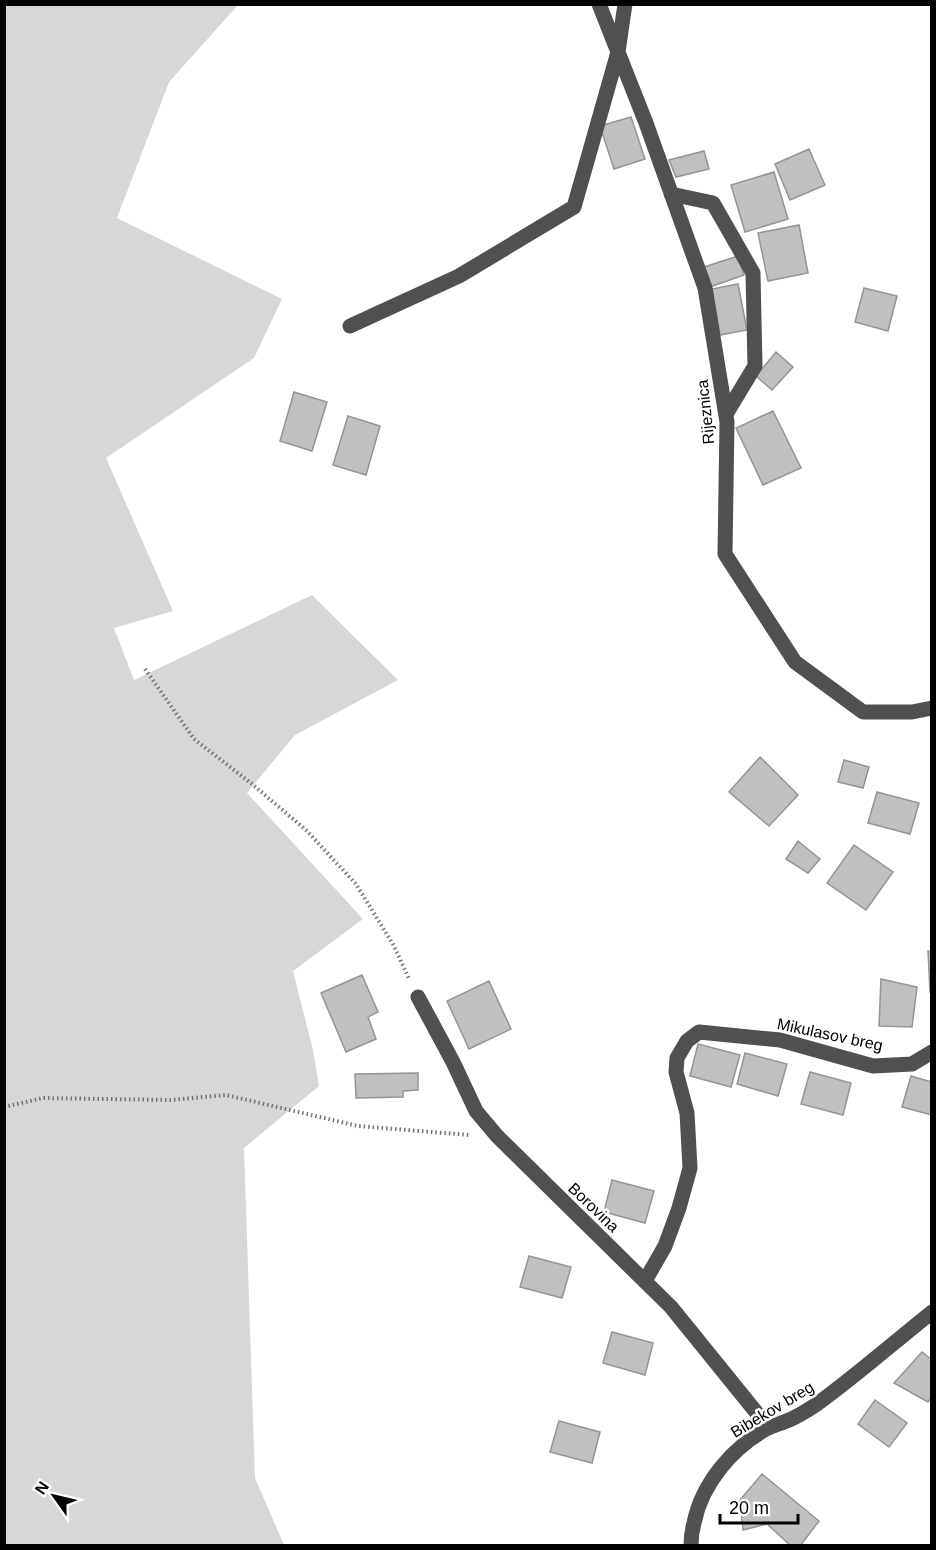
<svg xmlns="http://www.w3.org/2000/svg" width="936" height="1550" font-family="Arial,sans-serif">
<rect width="100%" height="100%" fill="#fff"/>
<path fill="#d7d7d7" d="M5 4 238 5 169 82 117 218 282 299 254 358 106 458 173 611 114 628 134 680 312 595 398 680 295 735 247 793 363 919 293 971 313 1050 319 1086 244 1148 255 1478 284 1545H5Z"/>
<path fill="#c0c0c0" stroke="#949494" stroke-width="1.5" d="M631 117 645 159 614 169 600 126Z
M809 149 825 185 790 200 775 164Z
M704 151 709 169 676 177 669 160Z
M774 172 788 219 745 232 731 185Z
M799 225 808 273 768 281 758 233Z
M738 256 744 275 707 288 701 268Z
M738 284 747 330 720 335 712 289Z
M864 288 897 296 888 331 855 322Z
M776 352 793 367 772 390 756 376Z
M294 392 327 402 312 451 280 441Z
M773 411 801 468 763 485 736 428Z
M348 416 380 426 366 475 333 465Z
M760 757 798 795 769 826 729 792Z
M844 760 869 767 863 788 838 782Z
M877 792 919 803 910 834 868 823Z
M798 841 820 859 808 873 786 859Z
M854 845 893 872 866 910 827 883Z
M928 951H932V991L930 992Z
M362 975 378 1012 368 1017 376 1039 346 1052 321 993Z
M881 979 917 987 912 1027 879 1026Z
M489 981 511 1029 469 1049 447 1001Z
M698 1044 740 1055 731 1087 690 1076Z
M745 1053 787 1064 778 1096 737 1084Z
M810 1072 851 1083 843 1115 801 1104Z
M418 1073V1090L403 1091V1097L356 1098 355 1074Z
M911 1076 932 1082V1115L902 1107Z
M612 1180 654 1191 645 1223 604 1212Z
M529 1256 571 1267 562 1298 520 1287Z
M612 1332 653 1343 645 1375 603 1363Z
M922 1352 932 1360V1397L928 1402 894 1383Z
M875 1400 907 1423 889 1447 858 1424Z
M559 1421 600 1432 592 1463 550 1452Z
M762 1474 819 1521 800 1546H791L767 1524 743 1530 740 1500Z"/>
<g fill="none" stroke-linecap="round" stroke-linejoin="round">
<path stroke="#727272" stroke-width="4" stroke-dasharray="1.5 3" stroke-linecap="butt" d="M145 669 194 739 252 784 306 830 356 884 394 946 409 979
M4 1107 43 1098 170 1100 226 1095 358 1126 469 1135"/>
<path stroke="#505050" stroke-width="15" d="M599 4 646 123 705 288 727 422 725 554 795 662 863 712H912L932 708
M671 194 713 203 753 273 755 366 726 414
M350 326 459 276 574 207 618 52 625 4
M418 997 453 1062 476 1111 497 1136 671 1307 769 1428
M645 1281 665 1246 679 1208 690 1168 687 1113 676 1072 677 1058 687 1041 699 1032 780 1040 873 1066 912 1064 932 1052
M691 1546C691 1538 692 1530 694 1523 702 1483 733 1447 768 1428 775 1425 782 1423 789 1420 799 1416 808 1410 817 1404 857 1375 893 1343 932 1312"/>
</g>
<g text-anchor="middle" stroke-width="5" stroke-linejoin="round" paint-order="stroke">
<g font-size="16" fill="#000" stroke="#fff">
<text transform="translate(705 412) rotate(-96)" y="6">Rijeznica</text>
<text transform="translate(830 1034) rotate(12)" y="6">Mikulasov breg</text>
<text transform="translate(594 1207) rotate(44)" y="6">Borovina</text>
<text transform="translate(772 1409) rotate(-31)" y="6">Bibekov breg</text>
</g>
</g>
<rect width="936" height="1550" fill="none" stroke="#000000" stroke-width="12"/>
<g transform="translate(54 1496) rotate(304)" stroke="#ffffff" stroke-width="4.5" paint-order="stroke">
<path d="M0-4.5L10 22L0 15L-10 22Z" fill="#000000"/>
<text y="-9" font-size="16" font-weight="bold" text-anchor="middle" fill="#000000">N</text>
</g>
<path d="M720 1514v9h78v-9" fill="none" stroke="#000000" stroke-width="3"/>
<text x="729" y="1514" font-size="18" fill="#000000" stroke="#ffffff" stroke-width="4.5" paint-order="stroke">20 m</text>
</svg>
